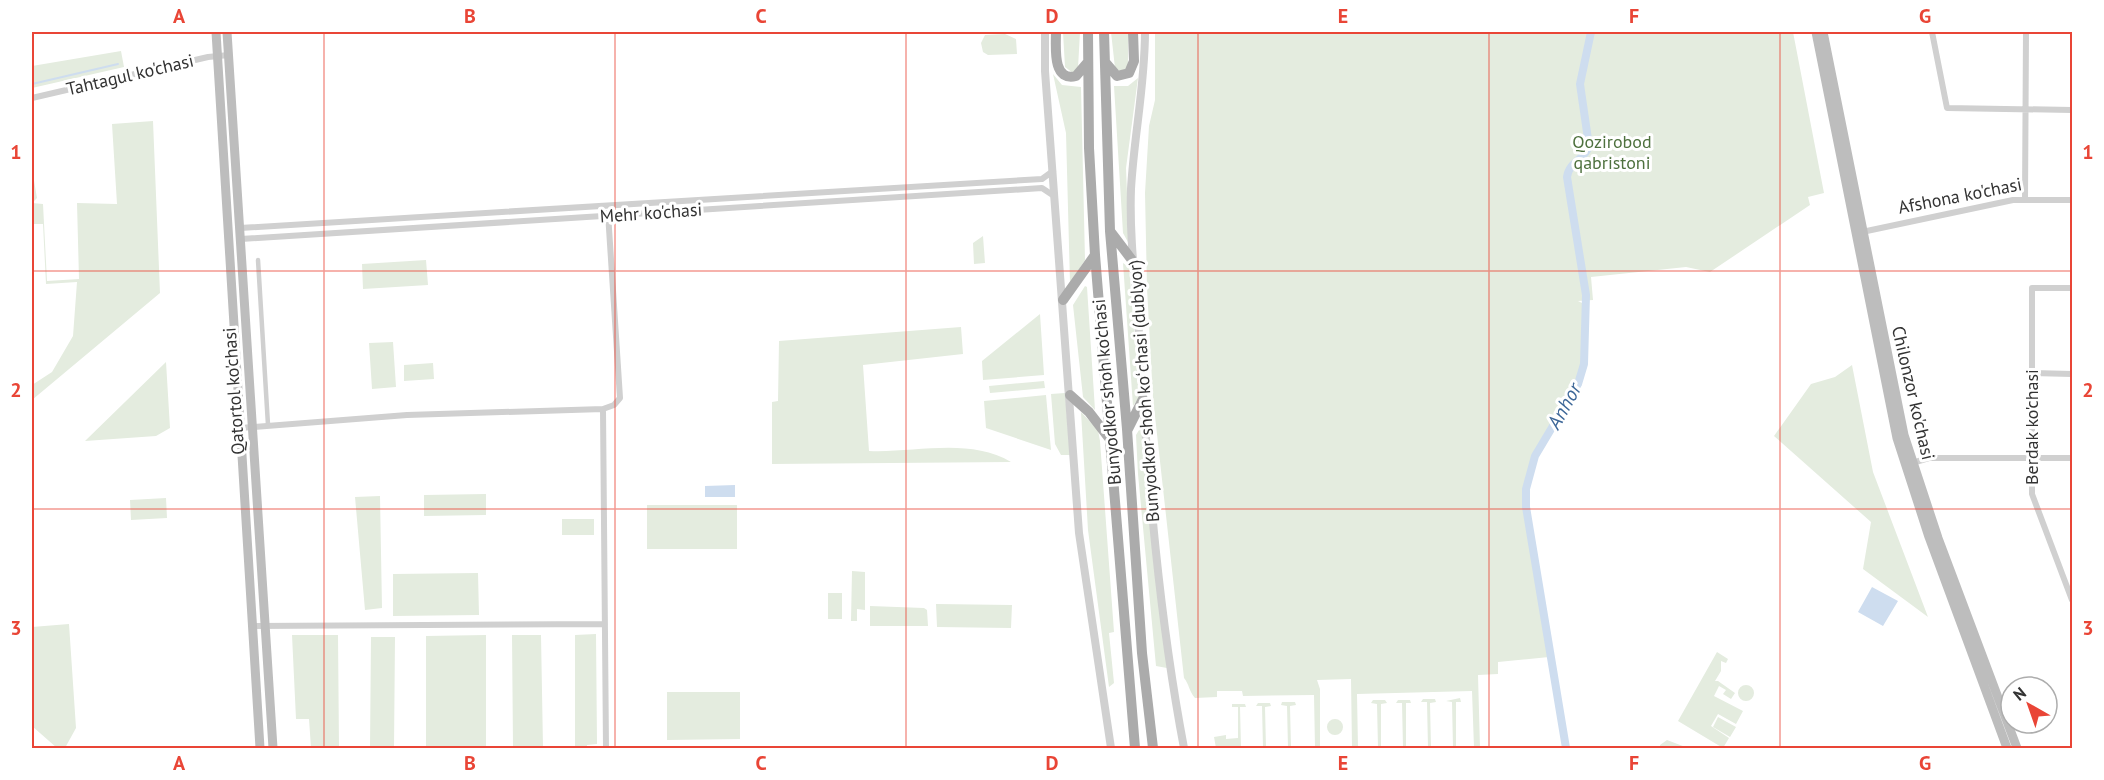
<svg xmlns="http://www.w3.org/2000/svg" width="2104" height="780" font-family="'PT Sans',sans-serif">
<rect width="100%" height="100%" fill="#fff"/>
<path fill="#e4ecdf" d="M1063 32H1080L1078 68 1073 73 1065 67Z
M1111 32H1128V68L1123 73 1115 68Z
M1155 32H1793L1824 193 1808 197 1810 205 1710 272 1686 267 1591 277 1593 300 1578 301 1586 305 1582 374 1535 456 1526 489 1529 533 1549 657 1498 662V674L1478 675 1480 748H1474L1472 691 1357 694 1358 748H1352L1351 679 1317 680 1320 689V748H1315L1314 695 1243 696 1242 691H1217V697L1195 698C1189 691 1189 684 1184 678L1153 398 1147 288 1145 193 1149 126 1155 100Z
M1005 34 1016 39 1017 54 988 55 983 52 981 43 985 35Z
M121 51 124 67 32 88V66Z
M1053 74 1062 85 1081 87 1085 260 1070 283 1066 133Z
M1138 78 1126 168 1129 244 1123 233 1114 86H1128Z
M153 121 160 293 32 400V385L52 372 73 336 77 282 46 284 43 224H32V169L37 198 32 203 43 204 47 281 79 279 77 203 117 204 112 124Z
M983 236 985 263 974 264 973 243Z
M426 260 428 285 363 289 362 264Z
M1123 263 1129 267 1140 396 1133 406Z
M1085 286 1087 287 1095 410 1083 397 1073 305Z
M1040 314 1044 375 983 380 982 361Z
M961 327 963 354 863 365 869 451C915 453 969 437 1011 462L772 464V402L778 401 779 341Z
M393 342 396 387 372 389 369 343Z
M166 362 170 428 156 436 85 441Z
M433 363 434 379 404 381V365Z
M1852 365 1873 472 1928 617 1863 569 1871 522 1774 436 1811 384 1835 377Z
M1044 381 1045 388 990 393 989 386Z
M1065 393 1070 455H1061L1055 444 1051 394Z
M1046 395 1051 450 986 428 984 401Z
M1081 412 1098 430 1100 441 1114 632 1109 633 1114 683 1109 687 1088 530Z
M1142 425 1167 668 1156 666 1138 474 1136 435Z
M486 494V515L424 516V495Z
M380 496 382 608 365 610 355 497Z
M166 498 167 518 131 520 130 500Z
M647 505H737V549H647Z
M562 519H594V535H562Z
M852 571 865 572V610L857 609V621H851Z
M478 573 479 615 393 616V574Z
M828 593H842V619H828Z
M936 604 1012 605 1011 628 937 627Z
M870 606 924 608 927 610 928 626H870Z
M69 624 76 728 65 748H57L32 726V627Z
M596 634 597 744 587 745V748H575V635Z
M292 635H338L339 748H311L309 719H296Z
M486 635V748H426V636Z
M541 635 543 748H513L512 635Z
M371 637H395L394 748H370Z
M1717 652 1728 659 1726 663 1721 661V671L1715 681H1718L1735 693 1731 699 1723 694 1726 690 1719 686 1714 696 1743 711 1736 724 1718 714 1711 726 1729 738 1723 748 1678 721Z
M1738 693a8 8 0 1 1 16 0a8 8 0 1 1-16 0Z
M667 692H740V739L667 740Z
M1460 698 1461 702H1456V748H1453L1452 702 1446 701Z
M1423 699H1435L1436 702 1430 703 1431 748H1428L1427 702H1421Z
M1373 700H1385L1387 703 1381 704V748H1378L1377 704 1371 703Z
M1398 700H1410L1411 703H1406V748H1403L1402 703H1396Z
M1282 702H1295L1296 705 1290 706 1291 748H1288L1287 706 1281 705Z
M1258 703H1270L1271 706 1265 707 1266 748H1263L1262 706H1256Z
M1232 704H1245L1246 707H1240L1241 748H1216L1214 737 1226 735V739L1238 738V707H1232Z
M1718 717 1736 727 1730 737 1713 727Z
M1327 727a8 8 0 1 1 16 0a8 8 0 1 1-16 0Z
M1667 740 1688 748H1660V745Z"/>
<path fill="#ceddef" d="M735 485V497H705V486Z
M1872 587 1898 601 1883 626 1858 612Z"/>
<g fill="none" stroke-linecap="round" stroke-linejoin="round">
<path stroke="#ceddef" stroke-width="2" d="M32 84 118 64"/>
<path stroke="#ceddef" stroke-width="8" d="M1566 748 1526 507V489L1535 456 1578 384 1584 364 1586 295 1567 177C1569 161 1585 160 1589 146L1580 84 1591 32"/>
<path stroke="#d0d0d0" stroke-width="4.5" d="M258 260 268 425"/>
<path stroke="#d0d0d0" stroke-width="6" d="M1932 32 1947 108 2072 110
M32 98 208 57 229 55
M2025 199 2026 32
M240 228 1042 179 1053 171
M1862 232 2013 200H2072
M241 239 1042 188 1054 196
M2072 288H2032V494L2072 600
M2032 373 2072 374
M603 409 606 748
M240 428 407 415 603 409 614 405 620 398 608 213
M1912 463 1929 458H2072
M253 626 605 624"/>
<path stroke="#d0d0d0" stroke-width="8" d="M1045 32V71L1079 533 1111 748
M1145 32C1145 85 1134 136 1131 189 1129 241 1137 296 1140 348 1148 482 1159 616 1184 748"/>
<path stroke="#bdbdbd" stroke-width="9" d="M216 32 260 748
M227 32 273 748
M1816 32 1897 438 1929 537 2007 748
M1823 32 1904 435 1938 538 2017 748"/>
<path stroke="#ababab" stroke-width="10" d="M1056 32C1056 47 1052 82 1076 76L1088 62
M1088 32 1089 148 1095 255 1135 748
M1104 32 1110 231 1127 429 1142 653 1153 748
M1105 62 1117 76 1129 73 1134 61 1133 32
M1110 231 1135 264
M1063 300 1095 255
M1070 395 1089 412 1109 438
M1128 429 1143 399"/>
</g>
<path fill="none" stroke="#e94536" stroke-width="1.5" stroke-opacity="0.55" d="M324 32V748M615 32V748M906 32V748M1198 32V748M1489 32V748M1780 32V748M32 271H2072M32 509H2072"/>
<g text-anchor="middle" stroke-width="6" stroke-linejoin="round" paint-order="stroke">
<g font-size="18" fill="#333" stroke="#fff">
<text transform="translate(130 75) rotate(-13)" y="6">Tahtagul ko'chasi</text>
<text transform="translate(1960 196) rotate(-11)" y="6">Afshona ko'chasi</text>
<text transform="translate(651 213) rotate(-4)" y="6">Mehr ko'chasi</text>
<text transform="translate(234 391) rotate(-94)" y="6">Qatortol ko'chasi</text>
<text transform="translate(1144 391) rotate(-94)" y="6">Bunyodkor shoh koʻchasi (dublyor)</text>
<text transform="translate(1107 392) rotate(-95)" y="6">Bunyodkor shoh ko'chasi</text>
<text transform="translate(1913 393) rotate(77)" y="6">Chilonzor ko'chasi</text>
<text transform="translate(2032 427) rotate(-90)" y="6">Berdak ko'chasi</text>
</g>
<g font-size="18" fill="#4e713e" stroke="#fff">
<text x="1612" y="148">Qozirobod<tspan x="1612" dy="21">qabristoni</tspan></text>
</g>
<g font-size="20" font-style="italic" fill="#3d6798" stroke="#fff">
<text transform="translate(1564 406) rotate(-61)" y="7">Anhor</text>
</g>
</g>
<rect width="2104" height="780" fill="none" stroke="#ffffff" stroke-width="66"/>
<g transform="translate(2029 705) rotate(320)"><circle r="28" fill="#ffffff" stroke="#adadad" stroke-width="1.5"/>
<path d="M0-4.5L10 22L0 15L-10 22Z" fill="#e94536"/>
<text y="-9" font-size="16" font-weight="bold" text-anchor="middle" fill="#333333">N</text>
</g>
<rect x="33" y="33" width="2038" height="714" fill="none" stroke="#e94536" stroke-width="2"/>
<g font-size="20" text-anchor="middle" font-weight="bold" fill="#e94536">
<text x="179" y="23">A</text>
<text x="470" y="23">B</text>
<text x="761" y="23">C</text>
<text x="1052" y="23">D</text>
<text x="1343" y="23">E</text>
<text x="1634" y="23">F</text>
<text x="1925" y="23">G</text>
<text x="16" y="159">1</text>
<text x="2088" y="159">1</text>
<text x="16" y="397">2</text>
<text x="2088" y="397">2</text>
<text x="16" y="635">3</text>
<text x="2088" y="635">3</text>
<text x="179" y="770">A</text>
<text x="470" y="770">B</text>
<text x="761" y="770">C</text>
<text x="1052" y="770">D</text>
<text x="1343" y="770">E</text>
<text x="1634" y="770">F</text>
<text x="1925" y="770">G</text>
</g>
</svg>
